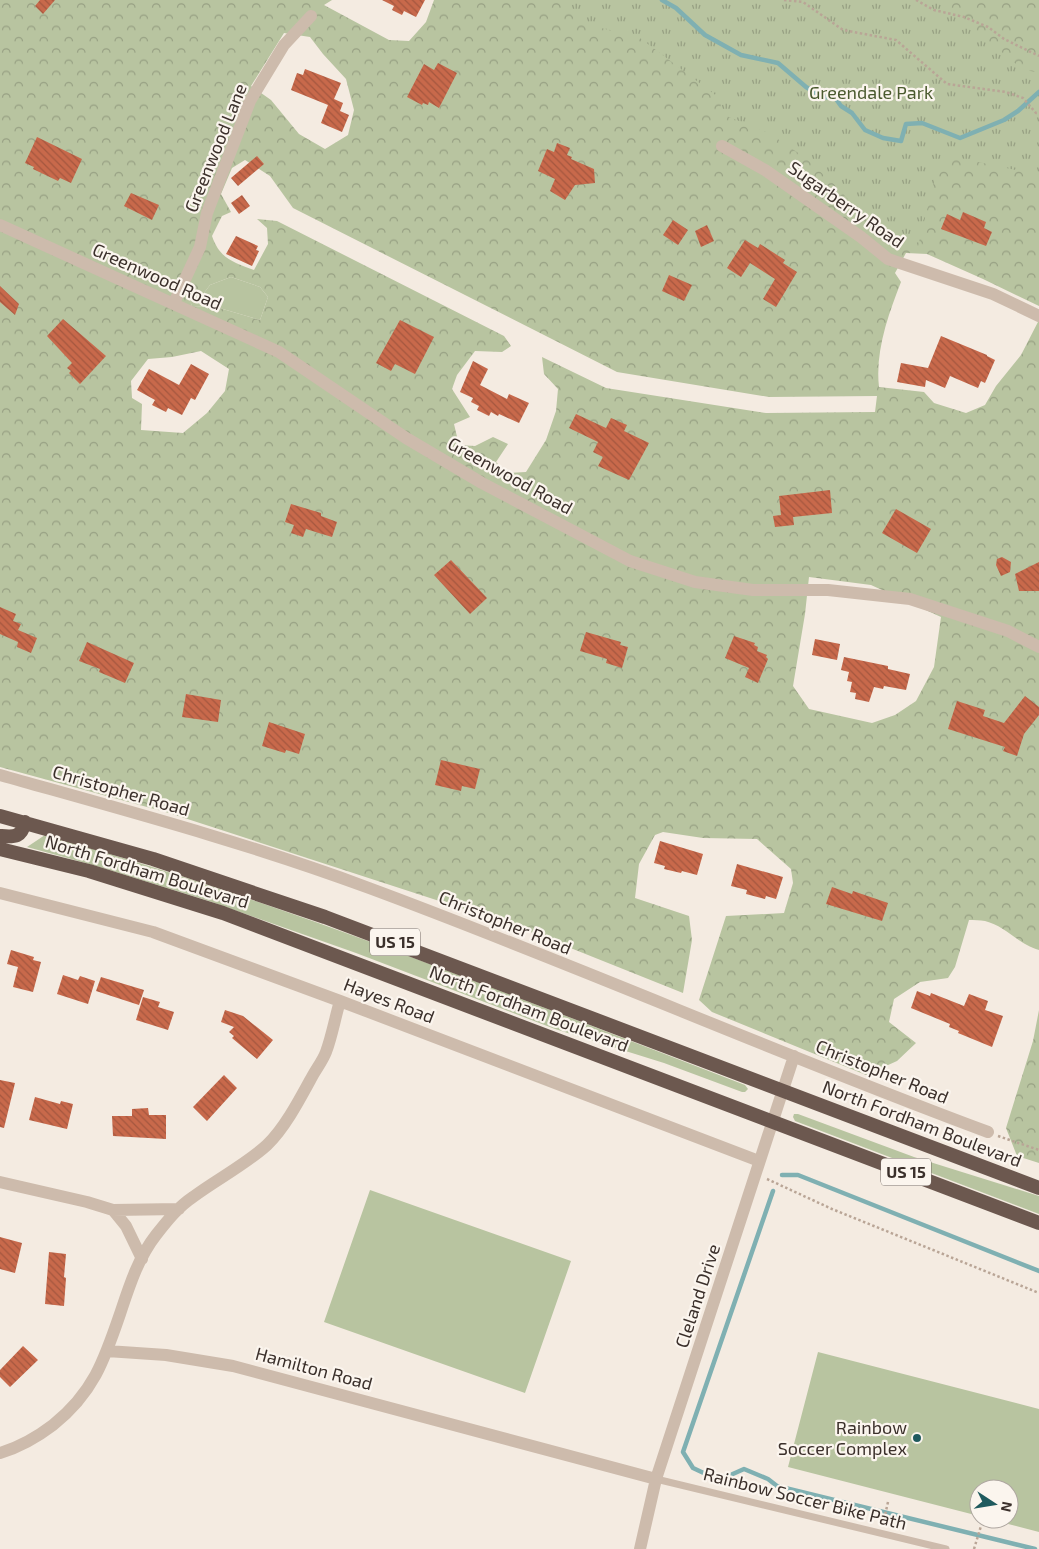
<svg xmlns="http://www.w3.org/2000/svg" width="1039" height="1549" font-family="'Exo 2',sans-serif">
<defs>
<pattern id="forest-crowns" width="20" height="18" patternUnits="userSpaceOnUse" patternTransform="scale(1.25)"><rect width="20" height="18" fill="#b8c4a0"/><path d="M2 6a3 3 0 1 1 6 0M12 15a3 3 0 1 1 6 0" fill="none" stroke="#97a083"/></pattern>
<pattern id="park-tufts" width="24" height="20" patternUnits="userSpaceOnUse" patternTransform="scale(1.25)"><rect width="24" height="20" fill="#b8c4a0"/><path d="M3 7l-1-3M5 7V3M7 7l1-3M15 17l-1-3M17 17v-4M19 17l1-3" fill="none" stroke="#97a083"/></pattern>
<pattern id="building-back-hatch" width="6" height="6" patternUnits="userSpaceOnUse" patternTransform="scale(1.25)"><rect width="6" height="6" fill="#c8694b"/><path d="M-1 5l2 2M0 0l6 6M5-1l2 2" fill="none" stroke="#a4573f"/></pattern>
</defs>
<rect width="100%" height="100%" fill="#f4ebe1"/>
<path fill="#b8c4a0" d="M231 277 260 287 268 297 260 320 216 307 192 306 188 296 201 297 210 285Z
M45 835C284 902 514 997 745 1085L748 1089 745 1092H742L664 1063 555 1029 356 953 209 901 93 865 27 847Z
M794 1114H798L914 1157 1039 1196V1214L795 1121 793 1117Z
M370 1190 571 1261 525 1393 324 1322Z
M818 1352 1039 1409V1532L989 1519H1009V1489H979V1516L788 1467Z"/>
<path fill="url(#forest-crowns)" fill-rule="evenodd" d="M0 0H332L324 5 389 40 409 41 426 22 434 0H1039V306L983 279 927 254 906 253 895 273 901 282C888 315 875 352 879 387L924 392 934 403 966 413 985 405 996 386 1021 355 1039 320V950C1019 945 1006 926 985 921 980 920 974 920 969 920L955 967 948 978 920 982 894 999 889 1022 916 1043 897 1061 866 1075 712 1012 699 1000 726 916 784 913 793 883 791 869 757 839 703 838 663 832 655 835 639 864 635 898 689 916 692 940 683 993 513 925 169 813 0 767ZM284 33 310 37 323 54 346 79 354 110 348 135 325 149 299 134 271 100 251 86ZM245 160 270 176 293 208 617 372 769 397 877 396 875 412 766 413 606 388 542 357 544 374 558 389 556 411 546 440 526 472 507 473 496 462 508 444 493 437 475 446 459 445 454 424 470 417 452 389 457 375 475 351 502 352 511 346 504 336 277 221 257 219 267 228 268 244 254 270C233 262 220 259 212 236L222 216 231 212 221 194 232 168ZM231 277 260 287 268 297 260 320 216 307 192 306 189 296 201 297 210 285ZM201 351 229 369 225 391 207 413 183 433 141 430 142 404 132 398 131 381 148 359 172 357ZM809 577 871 585 941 617 934 667 916 701 895 715 872 723 809 709 793 686 805 614Z
M1039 1010V1163L1017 1156 1006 1128 1033 1041Z"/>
<path fill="url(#park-tufts)" d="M559 0H939L1022 69 1039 73V175L941 154 917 250 894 241 874 228 836 186 807 159 769 133 719 113 722 100 640 38 578 22Z"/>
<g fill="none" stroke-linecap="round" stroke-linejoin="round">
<path stroke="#7fb0b2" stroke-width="4.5" d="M662 0 676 8 705 35 741 55 778 63 806 87 821 96 836 99 841 106 852 113 865 130 883 138 901 141 906 124 922 123 960 138 1004 120 1018 111 1039 92
M782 1175H798L1039 1271
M773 1191 683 1452 693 1468 708 1475 726 1477 744 1469 768 1479 777 1486 1035 1549"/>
</g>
<path fill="url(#building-back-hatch)" d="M40 0H55L43 14 35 6Z
M382 0H425L416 17 404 11 402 15 392 10 394 6Z
M438 63 457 73 439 108 429 102 428 105 423 103 422 105 407 97 424 64 434 70Z
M305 69 341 83 334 99 343 103 340 111 349 115 342 132 321 123 328 105 291 90 297 73 303 75Z
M37 137 82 159 71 183 60 178 58 181 33 169 34 167 25 163Z
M557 143 570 148 567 155 572 157 571 159 594 169 595 183 575 185 565 200 550 191 555 179 538 171 547 149 554 152Z
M257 156 264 164 238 186 231 178Z
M131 193 159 205 152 220 124 206Z
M242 195 250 206 239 214 231 203Z
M963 212 986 222 984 228 992 232 986 246 941 229 947 214 960 220Z
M673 220 688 230 678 245 663 235Z
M707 225 714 241 701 247 695 231Z
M236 236 258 246 256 250 259 251 252 266 226 254Z
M745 240 758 248 760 244 785 260 783 263 797 272 776 307 763 299 775 279 750 263 741 277 727 268Z
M669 275 692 285 684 301 662 291Z
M0 286 19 304 15 315 0 302Z
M63 319 106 356 80 384 69 373 71 371 67 368 72 363 47 336Z
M400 320 434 337 415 374 395 364 391 371 376 363Z
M941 336 987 355V356L995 360 985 383 981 381 978 388 950 376 945 388 926 380 925 387 897 382 901 363 928 368Z
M473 361 488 369 480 385 507 399 509 394 529 403 519 423 499 414 498 416 491 412 489 416 477 410 479 406 471 402 473 398 460 392Z
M191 364 209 374 195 400 191 398 182 415 168 408 166 412 152 405 155 400 137 390 149 369 179 385Z
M576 414 606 428 611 418 627 425 624 431 649 443 629 480 598 466 603 457 593 452 598 442 569 428Z
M830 490 832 513 793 517 794 525 775 527 773 516 781 515 779 496Z
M291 504 321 513V516L337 522 332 537 306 529 303 537 291 533 294 525 285 522Z
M896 509 931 529 917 553 882 533Z
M1002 557 1011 562 1010 572 1001 576 996 565 997 559Z
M451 560 487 598 470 614 434 575Z
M1039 562V591H1019L1015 574Z
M0 607 16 614 13 621 21 624 18 630 37 638 31 653 17 647 18 642 0 634Z
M586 632 621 642 620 645 628 647 622 668 606 663 607 659 580 651Z
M734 636 755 643 754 645 758 647 757 651 767 655 766 657 768 659 758 683 745 677 749 668 725 658Z
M815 639 840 644 837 660 812 655Z
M87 642 134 663 125 683 99 672 100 669 79 661Z
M844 657 888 666V669L910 674 906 690 884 686 883 689 874 687 869 702 855 699 856 693 850 692 852 682 847 681 849 672 841 670Z
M186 694 221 700 218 722 182 717Z
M1025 696 1039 707V715L1024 734 1017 756 1003 751 1005 747 948 729 957 701 985 710 983 716 1004 723Z
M269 722 305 734 299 754 286 750 285 753 262 746Z
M441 760 480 769 475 789 462 786 461 791 435 785Z
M660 841 703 854 697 875 682 871 681 873 664 869 665 866 654 863Z
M737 864 783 877 776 899 766 896 765 899 746 894 747 890 731 886Z
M832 887 852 894 853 891 888 903 882 921 826 904Z
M11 950 34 957 33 960 41 962 33 992 13 987 18 967 7 964Z
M63 975 78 980 80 976 95 981 88 1004 57 994Z
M101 977 144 990 139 1005 96 991Z
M917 991 930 996 931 993 964 1006 969 994 988 1001 985 1010 1003 1016 992 1047 958 1033 959 1031 949 1027 950 1024 911 1008Z
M143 997 160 1002 158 1007 174 1012 168 1030 136 1020Z
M225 1010 243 1016 273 1040 257 1059 232 1038 234 1036 229 1032 234 1027 221 1022Z
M224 1075 237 1088 207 1121 193 1107Z
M0 1080 15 1083 4 1128 0 1127Z
M35 1097 60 1104 61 1101 73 1104 67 1129 29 1120Z
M148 1108 149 1115H166V1139L113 1136 112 1116H132V1109Z
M0 1237 22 1243 15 1273 0 1269Z
M49 1252 66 1254 64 1277 66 1278 64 1306 45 1304Z
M23 1346 38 1360 10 1387 0 1377V1370Z"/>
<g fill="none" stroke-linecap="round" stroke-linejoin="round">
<path stroke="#b9a596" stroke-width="2.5" stroke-dasharray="2.5 2.5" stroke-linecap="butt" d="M784 0 803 2 843 30 896 40 947 84 1006 92 1023 98 1036 113H1039
M916 0 934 10 964 17 988 27 1004 39 1039 56
M998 1136 1039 1150
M767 1179 832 1209 1039 1293
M883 1524 888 1502
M974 1549 981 1526"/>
<path stroke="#cdbbac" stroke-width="7" d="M656 1479 946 1549"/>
<path stroke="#cdbbac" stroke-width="12" d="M722 146 765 170 861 237 888 259 993 294 1039 316
M0 225 279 352 406 438 482 483 630 561 695 582 753 590H828L910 599 1008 631 1039 647
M174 303 200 247 207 213 250 101 284 45 311 16
M0 775C124 810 248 843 369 888 577 965 780 1055 988 1132
M0 893 153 932 340 1001 759 1161
M0 1182 87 1202 113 1210 179 1209
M113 1210 126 1226 142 1259
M107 1351 166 1355 233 1366 656 1479
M0 1453C20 1447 36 1438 53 1425 93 1393 104 1361 120 1314 129 1287 138 1258 156 1235 167 1221 178 1207 193 1197 217 1179 245 1165 267 1145 285 1128 301 1097 313 1075 317 1068 323 1060 326 1052 332 1036 335 1018 340 1001
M640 1549 656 1479 794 1056"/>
<path stroke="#6c584f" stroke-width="14" d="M0 816 153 859 325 917 1039 1188
M0 836C15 837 21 838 25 822
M0 849 89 871 223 913 1039 1223"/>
</g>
<circle fill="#1f5a5e" stroke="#fbf5ee" stroke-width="2" cx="917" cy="1438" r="5"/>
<g text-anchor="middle" stroke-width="4.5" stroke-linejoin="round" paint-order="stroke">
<g fill="#fbf5ee" stroke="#756b66" stroke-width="1">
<rect x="370" y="928.5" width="50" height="27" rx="4"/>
<rect x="881" y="1158.5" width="50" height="27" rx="4"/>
</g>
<g font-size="16" font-weight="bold" fill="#3b302b">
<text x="395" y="948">US 15</text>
<text x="906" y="1178">US 15</text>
</g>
<g font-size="18" fill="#4a5a2e" stroke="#fbf5ee">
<text x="871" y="99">Greendale Park</text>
</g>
<g font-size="18" fill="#3b302b" stroke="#fbf5ee">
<text transform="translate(216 148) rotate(-68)" y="6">Greenwood Lane</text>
<text transform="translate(846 205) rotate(35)" y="6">Sugarberry Road</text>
<text transform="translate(157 277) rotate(24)" y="6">Greenwood Road</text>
<text transform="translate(510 476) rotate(29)" y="6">Greenwood Road</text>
<text transform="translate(121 791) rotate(16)" y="6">Christopher Road</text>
<text transform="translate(147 872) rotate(17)" y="6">North Fordham Boulevard</text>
<text transform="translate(505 923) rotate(22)" y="6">Christopher Road</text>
<text transform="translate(389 1001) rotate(21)" y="6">Hayes Road</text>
<text transform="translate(529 1009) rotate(21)" y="6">North Fordham Boulevard</text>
<text transform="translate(882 1072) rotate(22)" y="6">Christopher Road</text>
<text transform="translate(922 1124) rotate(21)" y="6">North Fordham Boulevard</text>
<text transform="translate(698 1296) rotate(-72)" y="6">Cleland Drive</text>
<text transform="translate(314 1369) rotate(15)" y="6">Hamilton Road</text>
<text transform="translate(805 1499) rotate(14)" y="6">Rainbow Soccer Bike Path</text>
</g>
<g font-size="18" fill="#3b302b" stroke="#fbf5ee" text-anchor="end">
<text x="907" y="1434">Rainbow<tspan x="907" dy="21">Soccer Complex</tspan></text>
</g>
</g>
<g transform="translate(994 1504) rotate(102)"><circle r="24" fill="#fbf5ee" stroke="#aea6a0"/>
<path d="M0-4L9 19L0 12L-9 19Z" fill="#1f5a5e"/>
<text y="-8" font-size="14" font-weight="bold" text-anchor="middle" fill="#3b302b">N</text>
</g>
</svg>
